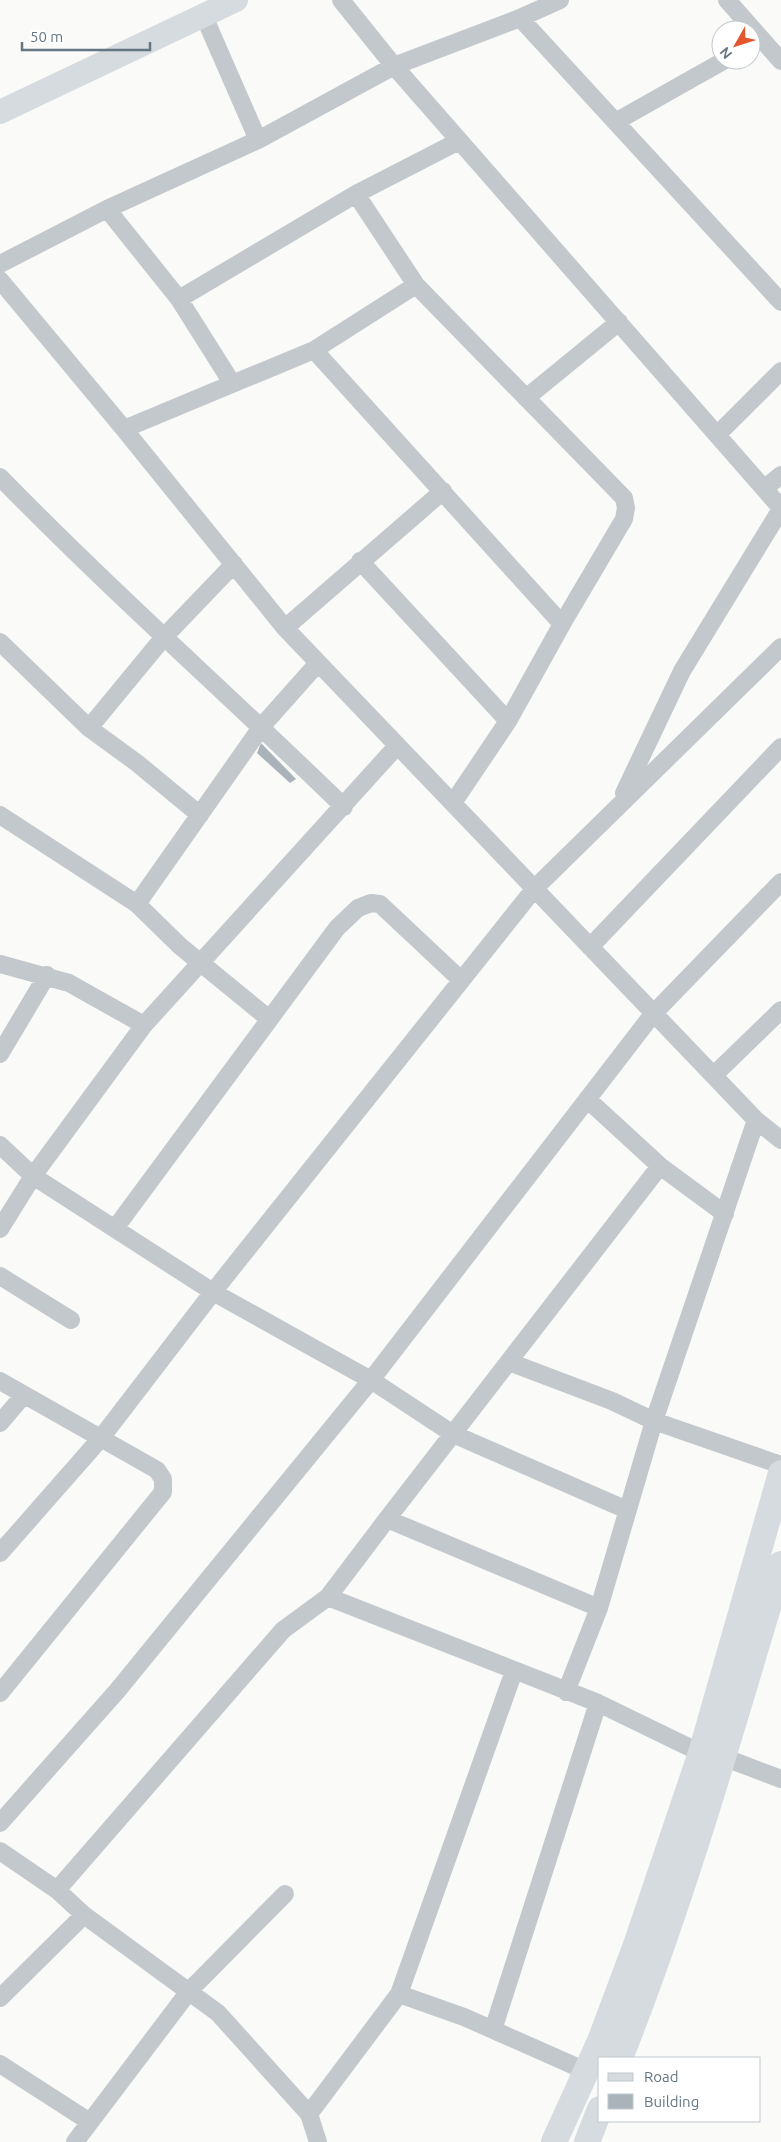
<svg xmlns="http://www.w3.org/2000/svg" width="781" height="2142" font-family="Ubuntu,sans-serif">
<rect width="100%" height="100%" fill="#fafaf8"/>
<path fill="#aab3b9" d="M261 743 296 779 290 783 257 753Z"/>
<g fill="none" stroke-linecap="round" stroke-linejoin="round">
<path stroke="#c3c8cc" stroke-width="18" d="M341 0 394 66 781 508
M727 0 781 61
M203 14 258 140
M520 18 781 302
M617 121 725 60
M356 194 416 285 624 498 626 508 624 519 562 624
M107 209 179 299 232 383
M0 264 107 209 258 140 394 66 520 18 560 0
M0 280 124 429 285 628 756 1120 781 1140
M179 299 356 194 459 141
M314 350 562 624 508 721 453 803
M526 398 619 322
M124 429 314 350 416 285
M717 435 781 371
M0 477C111 591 230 696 344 807
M765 488 781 475
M360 561 508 721
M285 628 443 491
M0 642 89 728 137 763 200 815
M89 728 164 637 234 564
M624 793 682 671 781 509
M0 815 137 904 180 946 268 1018
M137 904 262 726 318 663
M590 947 781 747
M0 964 69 983 144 1025
M0 1054 47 975
M714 1075 781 1010
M587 1099 660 1166 725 1214
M0 1145 33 1176 213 1292 371 1380 453 1434 627 1510
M116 1227 337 928 358 908 371 903 380 904 461 980
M0 1229 33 1176 144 1025 397 746
M0 1276 71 1320
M509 1362 612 1401 654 1421 781 1465
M0 1381 157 1470 163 1479V1492L0 1693
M0 1423 24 1395
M387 1519 660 1166
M0 1553 101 1438 213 1292 535 888 781 647
M328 1597 598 1703 701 1753
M566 1692 599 1608 654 1421 756 1120
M723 1757 781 1779
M0 1823 117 1691 371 1380 653 1014 781 882
M0 1851 57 1890 84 1915 218 2013 309 2114 318 2142
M57 1890 283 1630 328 1597 387 1519 599 1608
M399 1994 464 2017 586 2071
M0 1998 84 1915
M493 2030 598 1703
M0 2064 90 2122
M309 2114 399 1994 514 1671
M75 2142 190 1990 285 1894"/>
<path stroke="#d6dbdf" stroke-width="24" d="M0 112 236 0"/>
<path stroke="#d6dbdf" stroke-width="26" d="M620 2058C684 1897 731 1730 781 1564
M554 2142 600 2041 637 1942 701 1753 781 1473
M587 2142 600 2109"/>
</g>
<rect x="598" y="2057" width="162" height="65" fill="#ffffff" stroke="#c1c8cd"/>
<rect x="608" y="2073" width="25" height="8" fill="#d6dbdf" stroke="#c1c8cd"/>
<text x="644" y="2082" font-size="15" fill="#657683">Road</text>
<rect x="608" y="2094" width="25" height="15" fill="#aab3b9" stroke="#c1c8cd"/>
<text x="644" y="2107" font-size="15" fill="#657683">Building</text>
<g transform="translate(736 45) rotate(231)"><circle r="24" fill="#ffffff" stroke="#c1c8cd"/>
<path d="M0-4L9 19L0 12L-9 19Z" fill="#e4572e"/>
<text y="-8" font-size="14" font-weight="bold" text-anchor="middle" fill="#657683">N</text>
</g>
<path d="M22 42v8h128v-8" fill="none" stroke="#657683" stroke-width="2.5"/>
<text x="30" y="42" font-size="15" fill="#657683" stroke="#ffffff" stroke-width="4" paint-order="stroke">50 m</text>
</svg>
